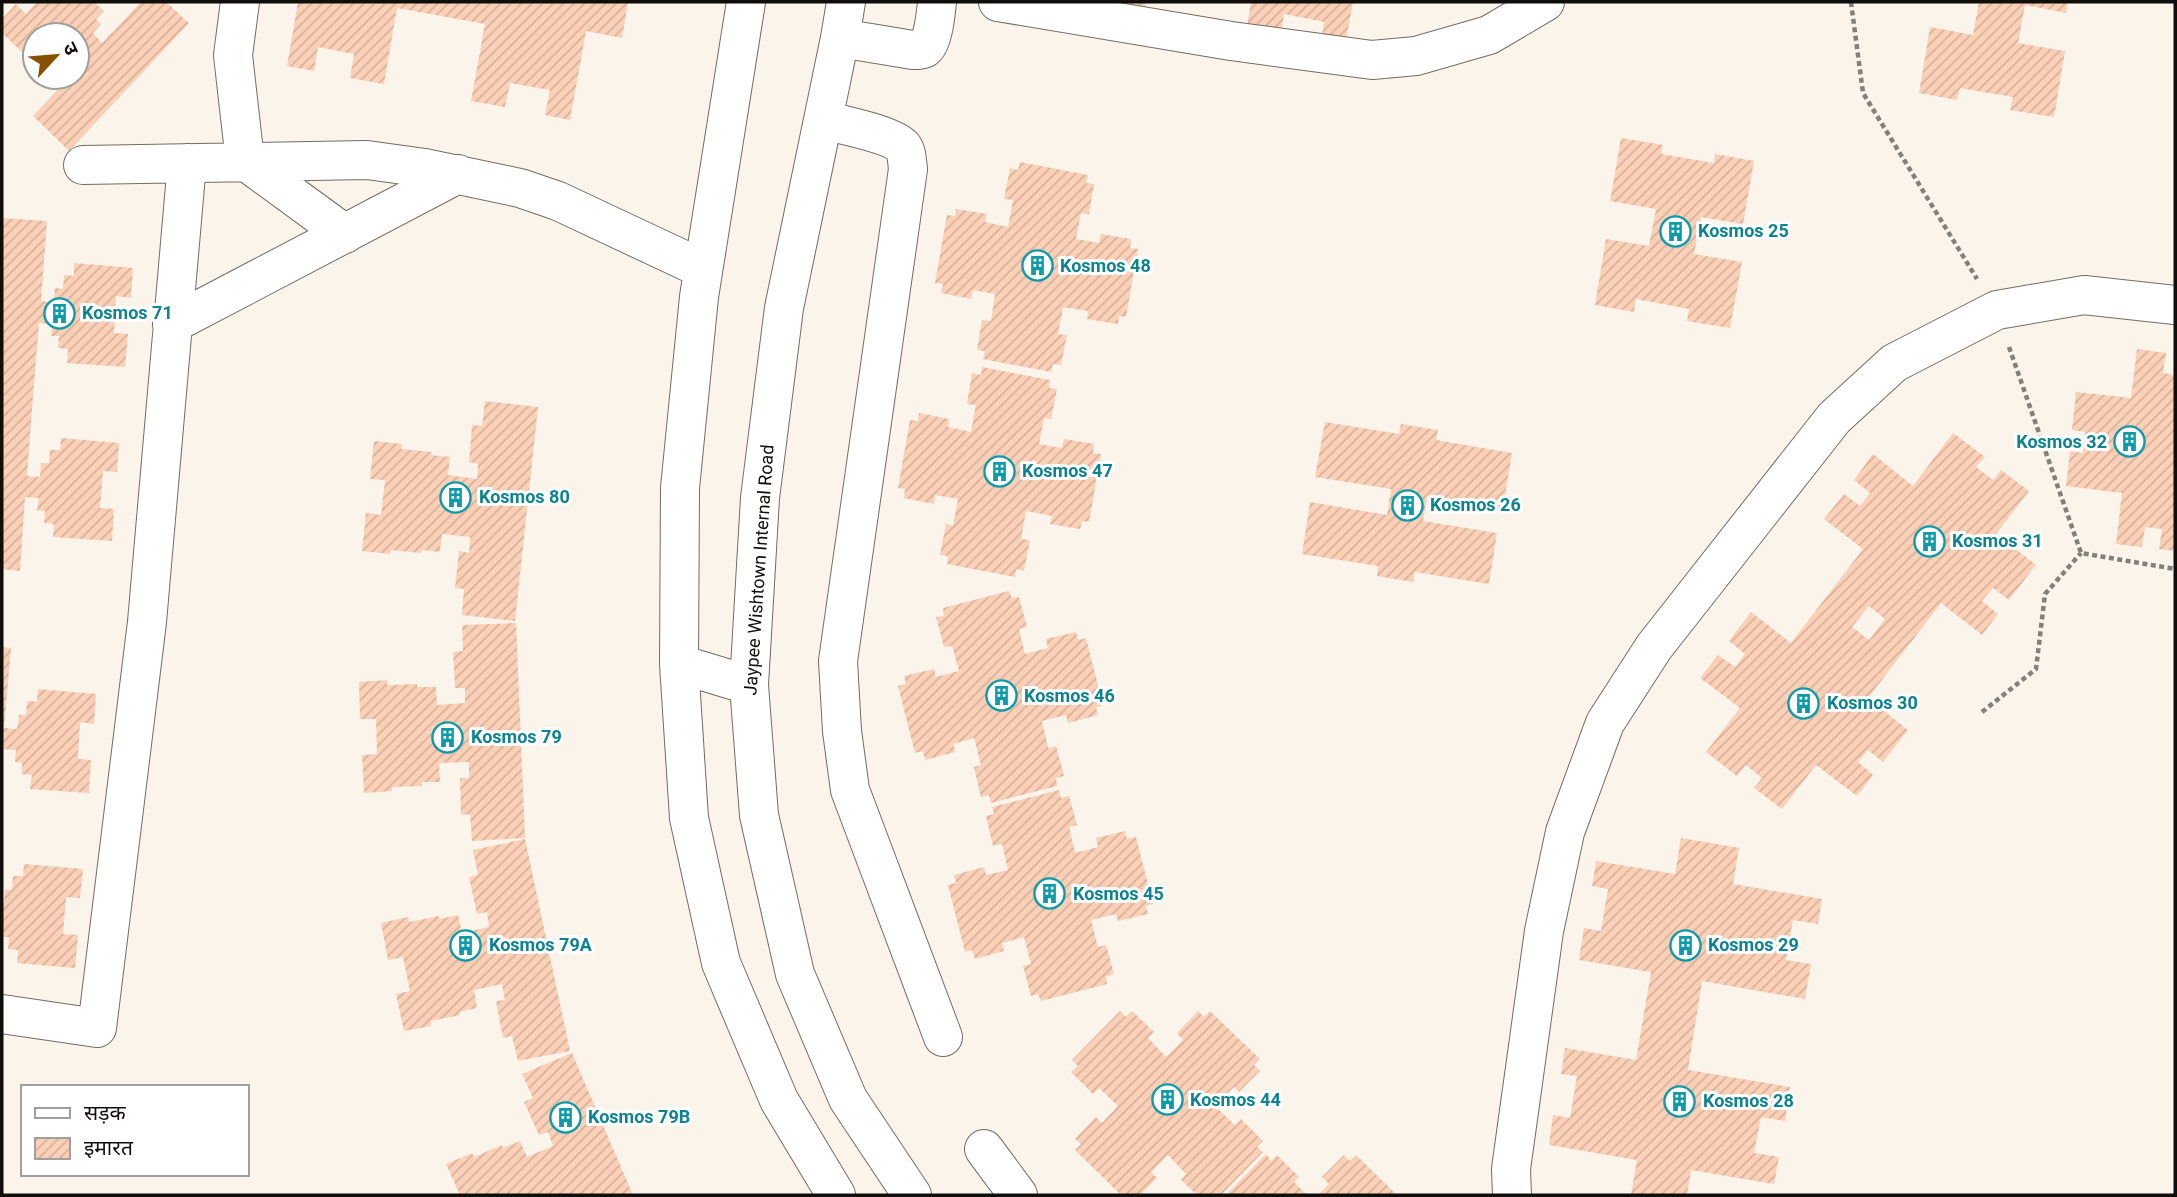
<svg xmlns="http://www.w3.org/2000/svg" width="2177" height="1197" font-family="Roboto,'Noto Sans Devanagari',sans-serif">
<defs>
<pattern id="building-hatch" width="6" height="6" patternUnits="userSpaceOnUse" patternTransform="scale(1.75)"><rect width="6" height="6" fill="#fbd0b7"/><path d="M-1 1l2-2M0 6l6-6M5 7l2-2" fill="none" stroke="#d6b19c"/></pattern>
</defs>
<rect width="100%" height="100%" fill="#faf4ea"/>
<path fill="url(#building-hatch)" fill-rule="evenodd" d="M37 2H99L96 4 104 11 96 19 101 24 93 33 102 43 141 2H166L189 23 69 151 33 116 70 77H77V70L88 58 79 49 77 50V35H35V64L2 33V19L16 4 26 14Z
M298 2H628L622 38 586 31 570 120 545 115 550 90 510 83 505 107 471 101 485 24 397 8 384 84 350 78 354 54 318 47 314 71 287 66Z
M1111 2H1146L1143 16Z
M1251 2H1353L1344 51 1320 47 1324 22 1284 14 1280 39 1246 33Z
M1979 2H2068L2066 13 2025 5 2018 43 2065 51 2054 117 2010 110 2013 97 1960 88 1957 100 1919 93 1930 27 1973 35Z
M1621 138 1663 145 1661 154 1714 163 1715 154 1754 161 1743 224 1701 217 1694 254 1742 262 1730 328 1687 321 1689 309 1636 299 1634 312 1595 305 1606 239 1649 246 1656 209 1610 201Z
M1020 162 1088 175 1086 183 1094 184 1089 214 1081 213 1076 239 1099 243 1101 234 1131 239 1130 248 1138 249 1126 317 1119 316 1118 324 1087 319 1088 311 1063 307 1058 334 1067 335 1061 365 1053 364 1051 372 983 359 985 351 977 350 982 320 991 321 995 294 973 290 971 299 941 293 943 284 935 283 947 215 955 216 956 209 987 214 985 222 1008 227 1013 200 1004 199 1010 168 1018 170Z
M2 218 47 221 41 301 54 303 55 288 63 289 64 275 74 276V263L133 268 131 298 116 296 114 333 128 334 125 367 67 363 68 349 58 348 59 336H51L52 324 39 323 33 396 27 476 40 477 41 463H49L50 450H60L61 438 119 443 117 472 103 471 100 508 114 509 112 541 53 537 54 524 44 523 45 511H37L39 498 25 497 20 571 2 569Z
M2137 349 2166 353 2163 373 2175 375V551L2159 549 2162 529 2145 527 2142 547 2116 544 2122 493 2066 486 2070 451 2083 453 2085 432 2072 430 2076 392 2131 398Z
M982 367 1050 380 1049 388 1057 389 1051 419 1044 418 1039 444 1062 448 1064 439 1094 444 1093 453 1101 454 1089 522 1082 521 1080 529 1050 524 1052 516 1026 511 1021 539 1030 540 1024 571 1016 569 1015 577 947 564 948 556 940 555 946 524 953 526 958 499 935 495 934 504 904 498 905 489 898 488 910 420 918 421 919 413 949 419 948 427 971 432 976 405 967 404 972 373 981 375Z
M485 401 538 407 515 621 462 615 464 589 455 588 459 551 469 553 470 537 442 534 440 552 422 550 421 553 391 550 390 554 362 551 366 513 381 515 385 480 370 479 374 441 402 444 401 449 432 452 431 455 450 457 448 475 477 479 478 464 469 462 472 425 482 426Z
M1325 422 1399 434 1401 424 1438 430 1436 440 1512 453 1503 508 1427 496 1423 521 1497 533 1489 584 1415 572 1413 582 1377 576 1378 566 1302 554 1310 502 1387 515 1391 489 1315 477Z
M1953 433 1985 457 1976 467 1993 480 2001 470 2029 491 1996 534 2036 565 2009 600 1993 588 1982 601 1998 614 1982 635 1941 603 1868 698 1908 730 1883 762 1868 750 1858 762 1873 775 1857 796 1816 765 1782 809 1754 788 1762 778 1746 765 1737 776 1706 752 1740 708 1700 678 1718 655 1735 667 1745 654 1729 641 1751 612 1791 643 1863 549 1824 519 1844 494 1860 506 1870 493 1854 480 1873 454 1913 486ZM1869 606 1885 619 1869 640 1852 627Z
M1009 591 1012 598 1019 597 1027 627 1019 629 1025 654 1048 648 1046 639 1076 632 1078 640 1086 638 1103 705 1096 707 1098 715 1068 723 1066 715 1042 721 1048 748 1056 746 1064 776 1056 778 1057 786 991 803 989 795 981 797 974 767 981 765 974 738 953 744 955 752 925 760 923 751 915 753 898 686 906 684 904 676 934 669 936 677 959 671 952 646 944 647 936 617 944 616 943 608Z
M516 623 525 838 472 841 470 814 461 815 460 778H469V762L439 763 440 782H422V786L392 787V791L364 793 362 755 377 754 376 719H360L359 682 387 680V685L417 684V687H436L437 705 465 703V688H455L453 652 463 651 462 625Z
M2 647 11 648 4 728 17 729 19 715H26L27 701 37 702 38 689 96 694 94 724 80 722 78 759 91 760 89 793 30 789 32 775 22 774V763L15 762 16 750 2 749Z
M1059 790 1061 798 1069 796 1077 825 1069 827 1075 853 1098 847 1096 838 1125 831 1127 839 1136 837 1153 904 1146 906 1148 914 1118 921 1116 914 1091 920 1098 947 1106 945 1114 974 1106 977 1107 984 1041 1001 1038 994 1031 996 1023 966 1031 964 1024 937 1002 943 1004 951 975 959 972 950 965 952 948 885 956 883 954 875 984 867 986 875 1008 870 1002 844 993 846 986 816 994 814 992 807Z
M1681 838 1739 848 1733 884 1822 899 1818 924 1793 920 1786 960 1811 964 1805 999 1702 981 1688 1070 1790 1087 1785 1121 1761 1117 1754 1153 1779 1157 1774 1184 1691 1170 1687 1195H1631L1637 1160 1549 1145 1553 1115 1570 1118 1577 1076 1561 1074 1565 1048 1636 1060 1651 972 1579 960 1584 928 1601 931 1608 889 1592 886 1596 861 1675 874Z
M525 839 570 1051 518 1061 512 1036 503 1038 496 1001 505 1000 502 984 474 990 477 1008 459 1012 460 1015 431 1021V1026L404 1031 396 994 410 991 403 957 388 960 381 923 408 917 409 922 439 916 440 919 458 915 462 933 489 927 487 912 477 914 469 877 478 875 473 850Z
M24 864 83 869 80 898 66 897 63 934 78 935 75 968 17 963 18 950 8 949 9 937H2V903H4L5 889 12 890 13 876H23Z
M1120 1011 1126 1017 1132 1011 1154 1032 1148 1038 1166 1057 1183 1040 1177 1033 1198 1011 1204 1017 1210 1011 1260 1059 1254 1065 1260 1071 1239 1092 1234 1087 1215 1106 1235 1125 1241 1119 1263 1141 1257 1147 1263 1152 1221 1195H1197L1181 1180 1186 1174 1168 1155 1151 1172 1157 1178 1140 1195H1132L1130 1193 1128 1195H1121L1075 1150 1081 1144 1075 1139 1096 1117 1102 1123 1118 1106 1099 1088 1093 1094 1071 1072 1078 1066 1072 1060Z
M572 1053 633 1195H476L475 1193 460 1195 446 1164 472 1153 474 1157 502 1145 503 1148 520 1141 527 1157 553 1146 548 1132 539 1135 524 1102 533 1098 522 1074Z
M1266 1154 1271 1161 1277 1155 1299 1177 1294 1182 1307 1195H1226Z
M1344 1155 1350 1161 1356 1155 1397 1195H1318L1329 1184 1322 1177Z"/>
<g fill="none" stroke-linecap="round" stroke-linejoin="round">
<defs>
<path id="minor" d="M240 2 233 55 245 161 345 234
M746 2 699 297 680 488 679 664 689 818 721 963 779 1100 836 1195
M846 2 840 38 784 308 760 498 749 685 759 815 795 974 848 1099 912 1195
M998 2 1231 41 1372 60 1416 56 1489 35 1545 2
M840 38 913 50C916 50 923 50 925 48 933 43 936 12 937 2
M823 120C840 124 893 135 903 147 907 152 907 162 908 169L838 661 842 731 850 790 943 1037
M83 165 367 160 425 168 520 188 558 201 703 269
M172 324 458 174
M679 664 749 685
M2 1014 97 1028 147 622 187 163
M984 1149 1018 1195
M1512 1195 1511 1169 1544 931 1565 832 1605 723 1654 647 1834 418 1894 363 1997 310 2084 295 2175 305"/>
</defs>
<use href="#minor" stroke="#726d65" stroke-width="40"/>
<path stroke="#837f79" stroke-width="4.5" stroke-dasharray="5 3.5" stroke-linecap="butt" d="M1851 2 1863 93 1977 279
M2009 347 2081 553 2175 569
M1982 712 2036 669 2045 594 2081 553"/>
<use href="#minor" stroke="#fff" stroke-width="38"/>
</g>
<defs>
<symbol id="building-ring" viewBox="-11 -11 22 22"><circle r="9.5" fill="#fff" stroke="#0f9aa8" stroke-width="1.5"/><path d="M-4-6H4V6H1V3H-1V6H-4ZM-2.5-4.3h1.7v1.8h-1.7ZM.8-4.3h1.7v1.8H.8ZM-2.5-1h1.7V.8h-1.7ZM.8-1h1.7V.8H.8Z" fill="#0f9aa8"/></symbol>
</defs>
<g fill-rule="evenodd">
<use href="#building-ring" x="1658" y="214" width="35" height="35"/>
<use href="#building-ring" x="1020" y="248" width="35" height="35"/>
<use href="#building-ring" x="42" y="296" width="35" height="35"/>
<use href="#building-ring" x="2112" y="424" width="35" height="35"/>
<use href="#building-ring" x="982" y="454" width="35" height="35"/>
<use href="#building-ring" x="438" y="480" width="35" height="35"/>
<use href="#building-ring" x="1390" y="488" width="35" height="35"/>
<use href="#building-ring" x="1912" y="524" width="35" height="35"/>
<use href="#building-ring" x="984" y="678" width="35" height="35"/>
<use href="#building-ring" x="1786" y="686" width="35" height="35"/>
<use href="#building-ring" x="430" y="720" width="35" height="35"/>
<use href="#building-ring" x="1032" y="876" width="35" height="35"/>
<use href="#building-ring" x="448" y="928" width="35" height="35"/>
<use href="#building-ring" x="1668" y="928" width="35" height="35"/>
<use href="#building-ring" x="1150" y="1082" width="35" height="35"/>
<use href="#building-ring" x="1662" y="1084" width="35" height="35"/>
<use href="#building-ring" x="548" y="1100" width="35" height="35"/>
</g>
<g text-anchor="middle" stroke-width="6" stroke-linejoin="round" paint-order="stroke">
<g font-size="18" font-weight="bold" fill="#0d838f" stroke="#fff" text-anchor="start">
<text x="1698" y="237">Kosmos 25</text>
<text x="1060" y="272">Kosmos 48</text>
<text x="82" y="319">Kosmos 71</text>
<text x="2107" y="448" text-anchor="end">Kosmos 32</text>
<text x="1022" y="477">Kosmos 47</text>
<text x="479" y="503">Kosmos 80</text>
<text x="1430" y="511">Kosmos 26</text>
<text x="1952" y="547">Kosmos 31</text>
<text x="1024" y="702">Kosmos 46</text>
<text x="1827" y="709">Kosmos 30</text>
<text x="471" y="743">Kosmos 79</text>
<text x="1073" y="900">Kosmos 45</text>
<text x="489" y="951">Kosmos 79A</text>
<text x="1708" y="951">Kosmos 29</text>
<text x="1190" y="1106">Kosmos 44</text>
<text x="1703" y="1107">Kosmos 28</text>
<text x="588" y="1123">Kosmos 79B</text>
</g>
<g font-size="18" fill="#100e0b" stroke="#fff">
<text transform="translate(759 570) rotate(-86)" y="6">Jaypee Wishtown Internal Road</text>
</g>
</g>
<rect width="2177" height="1197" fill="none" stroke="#100e0b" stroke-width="7"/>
<rect x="21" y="1085" width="228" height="91" fill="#ffffff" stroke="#9f9f9d" stroke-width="2"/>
<rect x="35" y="1108" width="35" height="10" fill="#ffffff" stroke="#9f9f9d" stroke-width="2"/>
<text x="84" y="1120" font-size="21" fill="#100e0b">सड़क</text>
<rect x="35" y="1138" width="35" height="21" fill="url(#building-hatch)" stroke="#9f9f9d" stroke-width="2"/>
<text x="84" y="1155" font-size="21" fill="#100e0b">इमारत</text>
<g transform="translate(56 56) rotate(64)"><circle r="33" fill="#ffffff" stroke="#9f9f9d" stroke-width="2"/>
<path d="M0-5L12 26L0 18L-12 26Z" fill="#875100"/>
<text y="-10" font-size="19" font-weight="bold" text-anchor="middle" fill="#100e0b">उ</text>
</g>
</svg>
